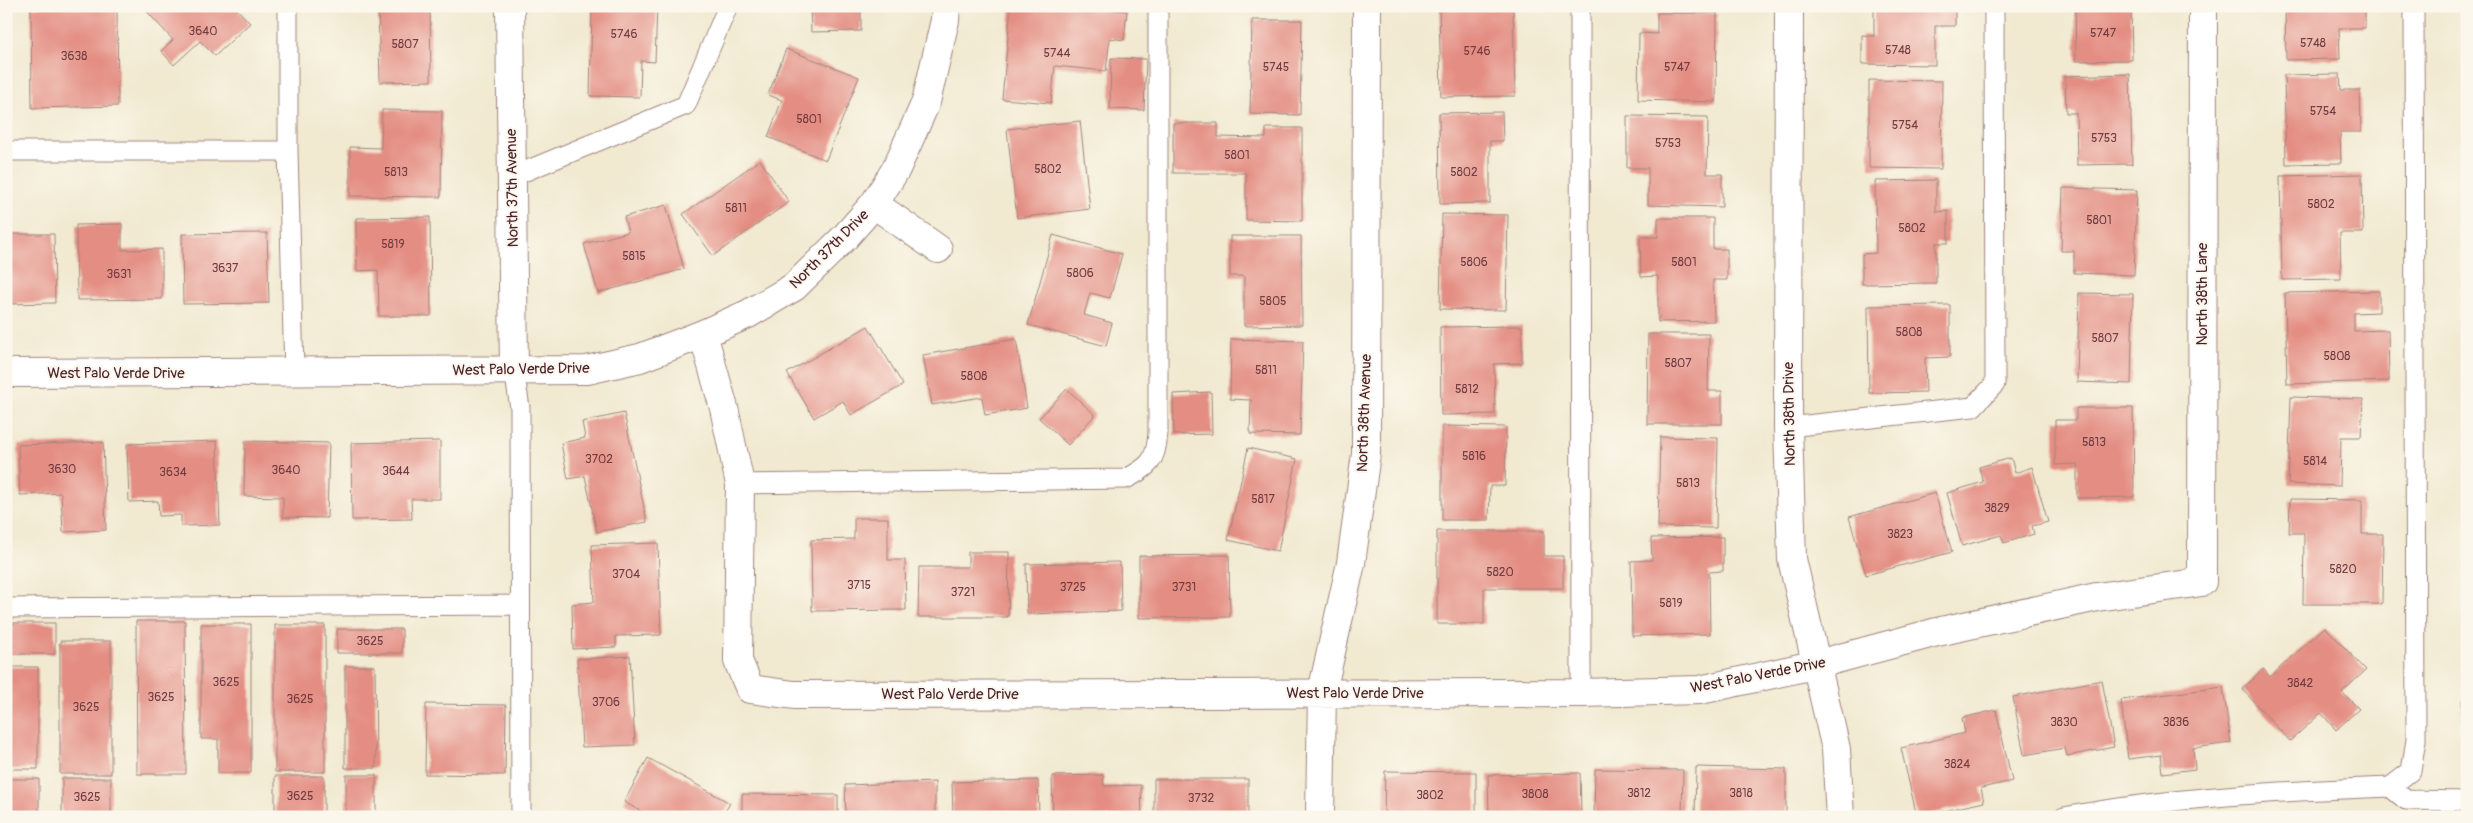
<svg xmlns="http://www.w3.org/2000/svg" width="2473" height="823" font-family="Pangolin,sans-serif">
<rect width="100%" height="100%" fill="#fbf7ec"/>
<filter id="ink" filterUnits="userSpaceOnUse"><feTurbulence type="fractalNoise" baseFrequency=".02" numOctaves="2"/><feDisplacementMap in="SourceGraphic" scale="10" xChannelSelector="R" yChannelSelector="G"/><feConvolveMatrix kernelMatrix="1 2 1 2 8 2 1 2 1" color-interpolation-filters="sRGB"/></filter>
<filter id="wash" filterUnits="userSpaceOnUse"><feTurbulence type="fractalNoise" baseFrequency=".0096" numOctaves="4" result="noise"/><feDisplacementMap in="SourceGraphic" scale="20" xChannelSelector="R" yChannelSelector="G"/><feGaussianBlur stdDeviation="1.12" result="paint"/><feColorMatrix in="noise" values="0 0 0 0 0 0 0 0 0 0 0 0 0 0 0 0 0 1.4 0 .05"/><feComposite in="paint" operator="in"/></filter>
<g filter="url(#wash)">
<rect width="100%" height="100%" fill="#f1e9d0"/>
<g id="blocks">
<path fill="#e48e83" d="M6 6H11L10 41H6Z
M117 6 118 106 32 108 31 7Z
M142 6H234L250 23 215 56 200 41 174 65 161 51 173 40Z
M378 6H430L431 81 380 82Z
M592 6H657L655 62 641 61 640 97 590 96Z
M810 6H861V31L811 32Z
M1011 6H1081L1127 11 1124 40 1110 38 1106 71 1055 66 1051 103 1002 99Z
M1513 6 1515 96 1441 97 1439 7Z
M1874 6H1955V26H1935V65L1862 64V35L1874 36Z
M2075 6H2131L2132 60 2076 61Z
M2285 6H2365V28H2339L2340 59 2286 60Z
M1657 13H1717L1716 102 1638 100 1639 33 1657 34Z
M1252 20H1302L1300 115 1250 114Z
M786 49 859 77 826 160 768 137 782 100 768 95Z
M1111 58 1146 59 1144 110 1110 109Z
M2130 74 2132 164 2077 165 2076 113H2066L2065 76Z
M2340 74 2341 90H2360L2361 132H2340L2341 163 2286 164 2284 75Z
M1869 80 1942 81 1941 169 1869 168Z
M382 110 442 111 441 197 350 196V147L381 148Z
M1502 112 1503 141H1490V203L1440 204 1439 113Z
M1627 116 1708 117 1707 174H1722V207L1648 205V168H1627Z
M1080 121 1090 209 1017 218 1007 129Z
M1173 123H1218V137L1266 138V128H1302V221L1246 220V173H1173Z
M760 160 789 202 713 256 683 214Z
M2362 174 2363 233H2340L2341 279 2282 280 2280 176Z
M1936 180V212L1948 211V243H1936V283L1862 284V254L1876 253 1875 181Z
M2063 188 2137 190 2134 275 2074 273V251H2061Z
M666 205 684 269 598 293 584 244 628 232 624 217Z
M1442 214 1508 215 1506 310 1440 309Z
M6 217H9V234H54L55 303 6 304Z
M430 217 431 316H379L378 270 357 271 356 218Z
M1658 218H1713V249H1727V280H1713L1714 321 1658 322V276L1641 277 1640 237H1658Z
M122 224V250L162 249V299L77 300 76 225Z
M267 233 269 303 183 304 182 234Z
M1053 235 1122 254 1110 298 1090 293 1084 315 1112 323 1106 346 1028 325Z
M1230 236H1301L1302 325 1244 326V276H1230Z
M2379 291V312L2354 313V331L2388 330 2389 381 2287 384 2285 293Z
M2079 293 2133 294 2131 384 2077 382Z
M1950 305V357L1925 358 1926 392 1869 393 1868 306Z
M868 326 903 385 851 415 843 401 814 418 787 373Z
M1522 326V363L1494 364 1495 414 1441 415 1440 327Z
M1648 334H1709L1708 391H1722V424H1647Z
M1016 339 1027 408 985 415 982 397 932 405 923 355Z
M1231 339 1303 341 1300 435 1250 434 1251 400 1230 399Z
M1067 389 1095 415 1068 445 1039 418Z
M1211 392 1212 434 1174 435 1173 394Z
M2291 397 2363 399 2361 437H2341L2340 486 2288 484Z
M2076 408H2133L2134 497 2077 498V464L2055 465V420H2076Z
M624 413 647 522 597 532 585 476 568 479 561 443 585 438 582 422Z
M1442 426 1506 427 1505 486H1490L1489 520H1442Z
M1660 437 1718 438 1716 528 1658 527Z
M217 441 220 525 181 526V515L159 516 158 501 129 502 127 444Z
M245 441 329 443 327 518 283 517V497L244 496Z
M440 441V499H411L412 519 352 520 351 443Z
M103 442 106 530 63 532 61 493 20 495 18 445Z
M1248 448 1297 459 1278 551 1228 540Z
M2011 458 2015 473 2032 467 2048 522 2032 526 2034 534 2004 543 2001 535 1962 546 1947 493 1983 482 1979 467Z
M1935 493 1952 552 1866 575 1849 517Z
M2290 499 2362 500V534H2383L2382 604H2303L2304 533H2289Z
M854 518H888V560H905L906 610 812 611 811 540 854 539Z
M1437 531H1544V556H1563V588H1484V624H1437Z
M1723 537V571L1709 572 1710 634 1632 636 1631 561 1652 560 1651 538Z
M658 543 661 635 616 636V647L573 649 572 604 594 602 592 545Z
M968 552H1009L1008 617H918L919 567H968Z
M1229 555 1230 617 1139 618V556Z
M1120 562 1121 611 1027 614 1026 564Z
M136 621H185L186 774H137Z
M6 623H55V654H6Z
M201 624H251V773H218V739H201Z
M275 625H325V772H275Z
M2325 627 2366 670 2342 692 2359 709 2336 730 2321 713 2290 741 2242 689 2263 669 2270 677Z
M337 629H402V653H337Z
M60 641H111V774H60Z
M630 656 635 745 582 747 577 659Z
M345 666H375L376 768H345Z
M8 667H38V769H8Z
M2102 680 2114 747 2067 756 2065 748 2024 755 2013 697Z
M2223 687 2231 743 2193 748 2195 769 2163 773 2161 755 2128 759 2121 700Z
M2462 700H2467V733H2463Z
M426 704 506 705 505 775 425 774Z
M1996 710 2012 781 1981 788 1984 802 1917 817 1901 748 1965 733 1962 718Z
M648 758 730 803 722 817H651L624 802Z
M1696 767 1786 769V817H1695Z
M1595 769 1683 770 1682 817H1594Z
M1385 771 1476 772V817H1384Z
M1580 773 1581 813H1570V817H1489L1488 775Z
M346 775H376V817H346Z
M1103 775 1104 786 1141 785 1142 817H1053L1052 776Z
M275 776H324V817H275Z
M62 778H111V817H62Z
M9 779H39V817H9Z
M1154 779H1248V817H1154Z
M1038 780 1039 817H953L952 782Z
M935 782V817H846L845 785Z
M742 794 838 795V817H742Z"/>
</g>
</g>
<g filter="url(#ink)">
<use href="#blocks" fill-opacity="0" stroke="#9e847e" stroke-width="1"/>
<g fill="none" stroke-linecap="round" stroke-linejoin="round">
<defs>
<path id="service" d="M288 6V151L294 372
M1580 6 1581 693
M6 151H288
M511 177 686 105 728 6
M514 370 520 408 521 817
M1788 427 1973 407 1995 384 1994 6
M740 484 1126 479C1150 466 1156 461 1158 433V6
M6 608 519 605
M2390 787 2406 800 2467 801
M2064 817C2172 797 2280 791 2390 787L2411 771 2416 740 2414 6"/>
<path id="minor" d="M510 6 514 370
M1789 6 1788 427 1792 559 1836 749 1840 817
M874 204 938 249
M703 334 724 408 740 484 738 661 750 689 794 695 1581 693 1700 690 1818 664 1937 632 2097 597 2202 582 2203 6
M6 373 587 370 640 358 703 334 748 314 794 287 845 237 874 204 896 169 926 102 945 20 946 6
M1320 817 1322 692 1351 563 1366 454 1367 6"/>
</defs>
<use href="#service" stroke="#9e847e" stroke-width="21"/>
<use href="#minor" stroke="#9e847e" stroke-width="30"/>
<use href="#service" stroke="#fff" stroke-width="19"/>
<use href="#minor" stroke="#fff" stroke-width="28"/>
</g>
</g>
<g text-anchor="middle" stroke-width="4" stroke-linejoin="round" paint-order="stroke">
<g font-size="12" fill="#703b41">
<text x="203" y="35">3640</text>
<text x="2103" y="37">5747</text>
<text x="624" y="38">5746</text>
<text x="2313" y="47">5748</text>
<text x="405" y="48">5807</text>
<text x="1898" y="54">5748</text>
<text x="1477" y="55">5746</text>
<text x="1057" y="57">5744</text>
<text x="74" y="60">3638</text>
<text x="1276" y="71">5745</text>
<text x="1677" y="71">5747</text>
<text x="2323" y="115">5754</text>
<text x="809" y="123">5801</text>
<text x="1905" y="129">5754</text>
<text x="2104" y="142">5753</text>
<text x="1668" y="147">5753</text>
<text x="1237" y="159">5801</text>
<text x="1048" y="173">5802</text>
<text x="396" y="176">5813</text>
<text x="1464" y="176">5802</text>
<text x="2321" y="208">5802</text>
<text x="736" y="212">5811</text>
<text x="2099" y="224">5801</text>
<text x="1912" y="232">5802</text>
<text x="393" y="248">5819</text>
<text x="634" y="260">5815</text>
<text x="1474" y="266">5806</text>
<text x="1684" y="266">5801</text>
<text x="225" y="272">3637</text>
<text x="1080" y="277">5806</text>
<text x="119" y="278">3631</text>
<text x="1273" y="305">5805</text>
<text x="1909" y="336">5808</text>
<text x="2105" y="342">5807</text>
<text x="2337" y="360">5808</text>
<text x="1678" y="367">5807</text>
<text x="1266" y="374">5811</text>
<text x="974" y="380">5808</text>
<text x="1467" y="393">5812</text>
<text x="2094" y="446">5813</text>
<text x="1474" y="460">5816</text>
<text x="599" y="463">3702</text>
<text x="2315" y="465">5814</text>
<text x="62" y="473">3630</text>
<text x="286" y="474">3640</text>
<text x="396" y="475">3644</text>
<text x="173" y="476">3634</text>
<text x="1688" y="487">5813</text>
<text x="1263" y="503">5817</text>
<text x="1997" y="512">3829</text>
<text x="1900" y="538">3823</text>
<text x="2343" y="573">5820</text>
<text x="1500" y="576">5820</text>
<text x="626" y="578">3704</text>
<text x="859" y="589">3715</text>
<text x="1073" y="591">3725</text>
<text x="1184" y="591">3731</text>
<text x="963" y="596">3721</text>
<text x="1671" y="607">5819</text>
<text x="370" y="645">3625</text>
<text x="226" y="686">3625</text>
<text x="2300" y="687">3842</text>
<text x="161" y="701">3625</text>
<text x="300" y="703">3625</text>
<text x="606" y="706">3706</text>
<text x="86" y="711">3625</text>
<text x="2064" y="726">3830</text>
<text x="2176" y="726">3836</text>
<text x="1957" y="768">3824</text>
<text x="1639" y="797">3812</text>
<text x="1741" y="797">3818</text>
<text x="1535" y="798">3808</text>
<text x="1430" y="799">3802</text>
<text x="300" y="800">3625</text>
<text x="87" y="801">3625</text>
<text x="1201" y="802">3732</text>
</g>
<g font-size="15" fill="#4a1f2b" stroke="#fbf7ec">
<text transform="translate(512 188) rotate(-91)" y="5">North 37th Avenue</text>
<text transform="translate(829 249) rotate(-45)" y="5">North 37th Drive</text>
<text transform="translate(2202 294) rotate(-90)" y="5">North 38th Lane</text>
<text transform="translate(521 369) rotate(-1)" y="5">West Palo Verde Drive</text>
<text x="116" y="378">West Palo Verde Drive</text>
<text transform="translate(1364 413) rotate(-88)" y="5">North 38th Avenue</text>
<text transform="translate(1789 414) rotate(-91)" y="5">North 38th Drive</text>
<text transform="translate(1758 675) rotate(-11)" y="5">West Palo Verde Drive</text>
<text x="1355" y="698">West Palo Verde Drive</text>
<text x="950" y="699">West Palo Verde Drive</text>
</g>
</g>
<rect width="2473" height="823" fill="none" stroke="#fbf7ec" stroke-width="25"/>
</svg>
